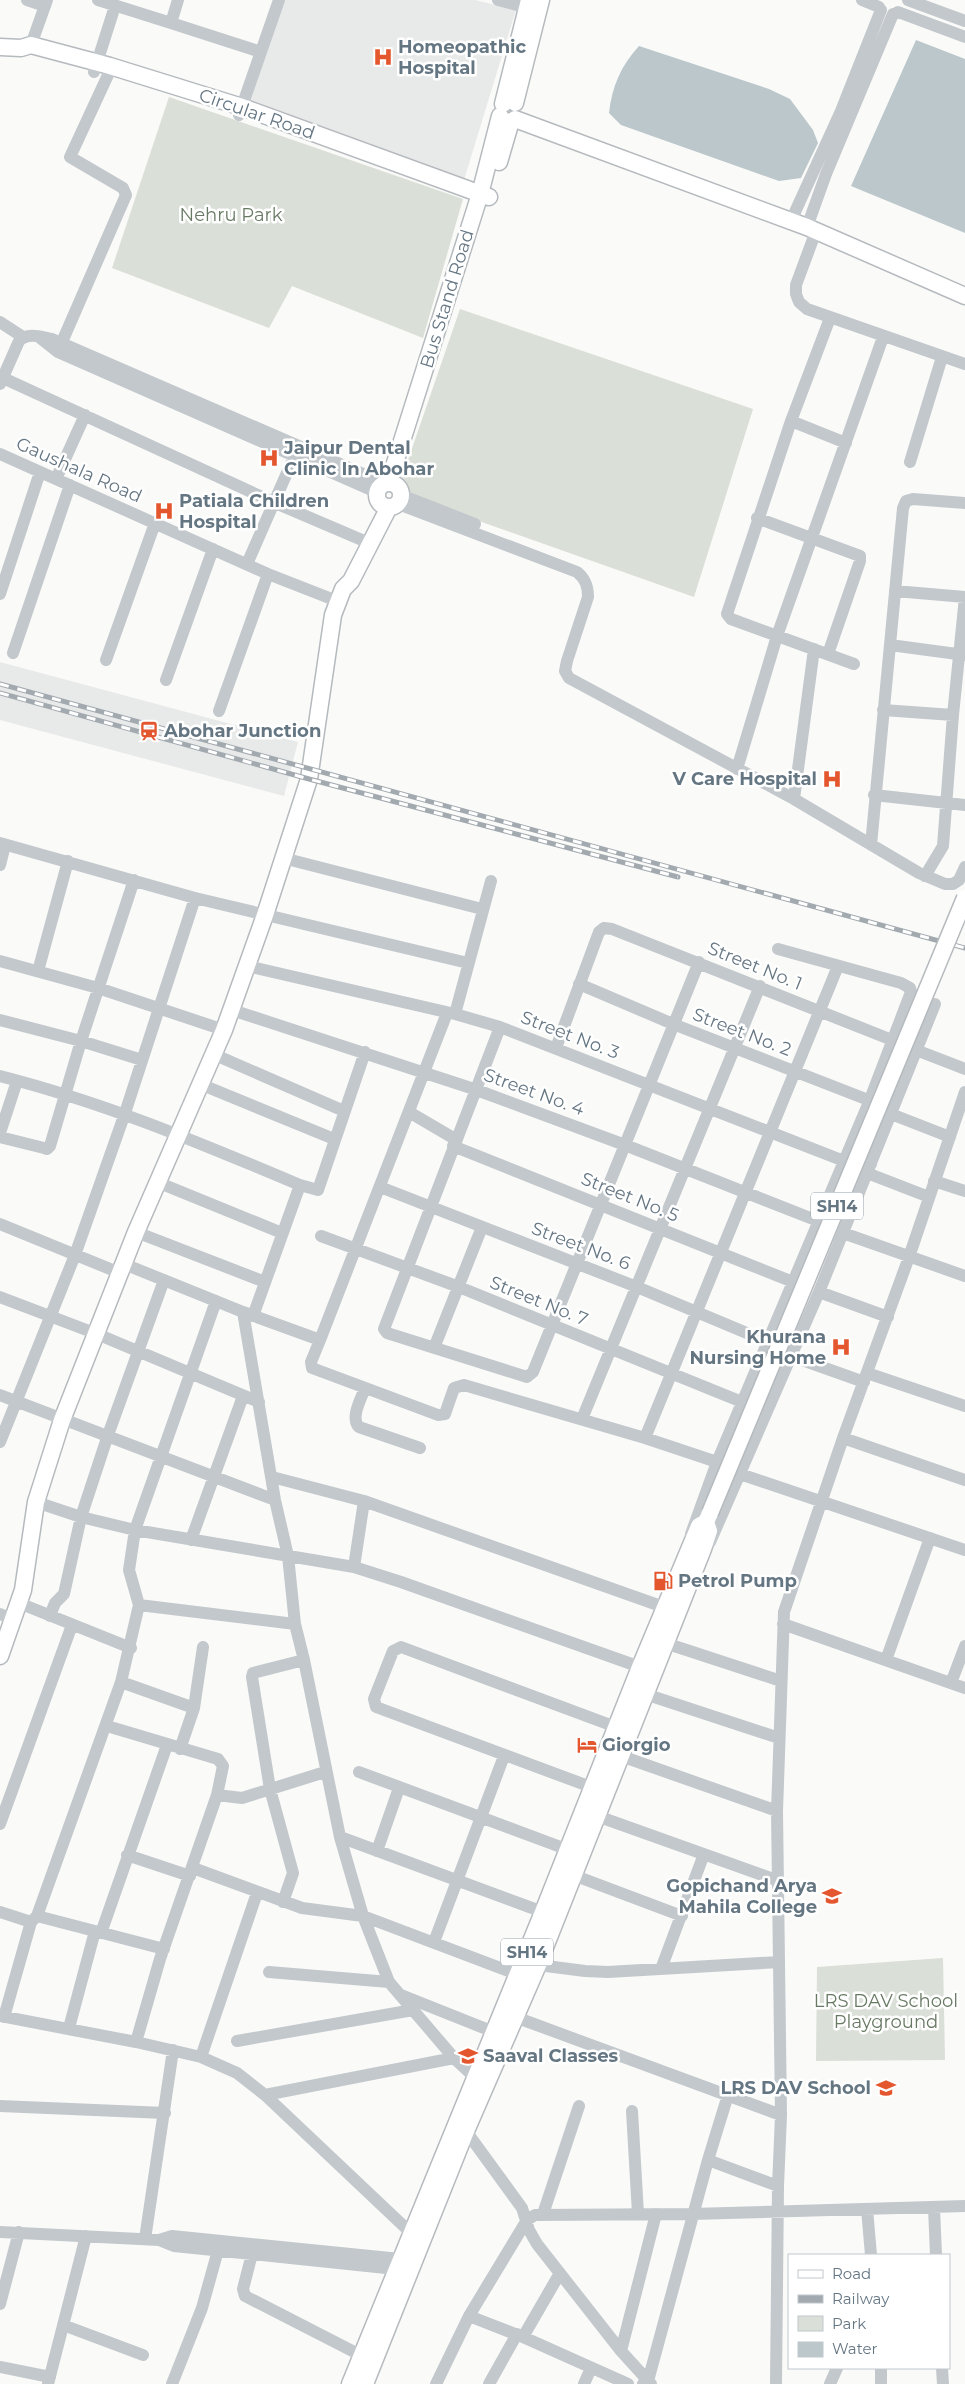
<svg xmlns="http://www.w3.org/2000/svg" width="965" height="2384" font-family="Montserrat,sans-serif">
<rect width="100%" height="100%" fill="#fafaf8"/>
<path fill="#e8e9e9" d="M285 0H475L516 10 464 180 247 104Z
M0 662 298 742 284 796 0 720Z"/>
<path fill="#dadfd7" d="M169 97 463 199 423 338 292 286 269 328 112 268Z
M460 309 753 409 694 597 397 492Z
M943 1958 945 2060 816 2061 817 1967Z"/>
<path fill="#bbc7cb" d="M916 40 965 59V233L851 186Z
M639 46 769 89 790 99 813 130 818 143 801 178 779 181 621 125 609 113C612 86 621 66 639 46Z"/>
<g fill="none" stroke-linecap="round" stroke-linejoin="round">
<defs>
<path id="major" d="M0 47 21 48 31 45 110 66 242 107 489 197
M515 103 541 0
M503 104 529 0
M515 119 807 227 965 296
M499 162 511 121
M389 482 480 194 500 116
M377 495a12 12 0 1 1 24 0a12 12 0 1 1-24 0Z
M0 1656 23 1590 36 1502 62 1420 136 1232 224 1030 265 915 309 779 333 615 343 589 351 581 389 507
M350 2384 543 1912 640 1667 699 1526 706 1522
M365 2384 466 2131 538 1965 703 1549 709 1531 706 1522 710 1513"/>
</defs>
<use href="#major" stroke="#b5babe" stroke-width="19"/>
<path stroke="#c3c8cc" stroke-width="12" d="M27 0 45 6
M98 0 171 23 178 0
M498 0 536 10
M862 0 879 7
M908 0 965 21
M898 12 965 37
M171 23 261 52
M31 45 47 0
M94 72 115 6
M239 115 279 0
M795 212 841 111 881 10
M807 227 826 174 893 14
M816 231 796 285V294L799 302 807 309 965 364
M830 318 791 421 727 614 731 619 854 664
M0 322 23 337
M39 337 58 352 376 492
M62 342 126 195 123 188 70 157 108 75
M3 378 273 502 369 543
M0 384 19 341C28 332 41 337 52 339L384 483
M791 421 846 443
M0 454 268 574 337 601
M910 462 942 357
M56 479 85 415
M401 495 475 524
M398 504 577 572C586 579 588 587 588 597L567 661 565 671 569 678 794 799 919 873 945 884H953L959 880 965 867
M757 518 860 556V561L828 654
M247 564 297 450
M895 591 965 597
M0 594 40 472
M890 645 965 655
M13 653 70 485
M106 660 155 523
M166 680 213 549
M883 710 953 715
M219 711 268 574
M737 769 777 636 883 337
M874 795 965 805
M794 799 814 649
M0 843 195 898 468 963
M871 845 903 508 906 501 913 499 965 503
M283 858 482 909
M0 865 5 845
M925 876 943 846 953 715 965 597
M0 961 98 988 224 1030
M247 966 455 1014 500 1027 844 1161 871 1164
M38 971 68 861
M579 984 673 1024 876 1103
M232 1010 474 1089 625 1145 818 1221
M455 1014 491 881
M0 1020 81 1041 142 1060
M500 1027 384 1329 387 1333 527 1377 533 1372 699 962
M556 1048 599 932 604 928 612 929 892 1040
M916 1050 965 1069
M213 1054 344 1111
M0 1076C106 1103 200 1143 300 1185L318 1190 365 1052
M200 1084 334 1139
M409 1112 455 1139
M891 1114 950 1137
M0 1133 17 1081
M0 1137 44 1148 47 1149 50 1146 81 1041 134 880
M453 1146 793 1282
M867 1173 929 1197
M934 1181 965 1191
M157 1182 282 1233
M380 1187 637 1287 768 1342
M0 1224 120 1273
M136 1232 265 1282
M843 1233 965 1276
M321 1236 459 1287 742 1402
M124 1264 243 1312 275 1500 288 1556 295 1624 304 1660 340 1837 363 1916 389 1982 454 2058 481 2083
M819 1292 888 1317
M0 1297 97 1334 259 1402
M243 1312 320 1340 447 1013
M253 1316 300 1185
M320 1340 311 1362 312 1368 438 1415 445 1414 454 1388 464 1385 645 1438 717 1462
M434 1348 482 1227
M791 1356 864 1382
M867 1373 965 1406
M365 1388C361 1399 350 1418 359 1427L420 1448
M0 1395 275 1500
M582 1419 760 986
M645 1438 838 966
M843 1438 965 1480
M0 1442 75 1255 125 1113 195 898
M740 1474 965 1550
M272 1477 364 1501 672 1610
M36 1502 81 1517 135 1530 354 1567 401 1582 640 1667
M691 1534 717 1462 869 1102 911 992 910 988 901 983 778 949
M191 1540 243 1396
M710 1542 819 1292 935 1004
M354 1567 364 1501
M19 1603 131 1648
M139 1605 295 1624
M0 1614 13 1619
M50 1616 55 1603 64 1594 81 1517 108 1435 164 1280
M783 1624 965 1688
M665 1643 781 1681
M886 1660 930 1538
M121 1682 194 1708 203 1647
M951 1683 965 1646
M645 1694 779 1738
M107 1726 218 1759 223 1766 217 1795 242 1798 325 1772
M180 1749 194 1708
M621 1756 777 1811
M359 1772 574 1852
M599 1790 376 1707 374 1699 393 1651 401 1647 624 1730
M597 1816 776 1880
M0 1824 72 1625
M340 1837 551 1915
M377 1851 399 1788
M127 1855 190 1876
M193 1868 302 1908 363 1916 524 1977
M573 1875 682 1916
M283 1902 293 1873 270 1789 252 1677 253 1673 304 1660
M0 1912 31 1922 37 1916 164 1949
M37 1916 121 1682 139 1605 129 1570 135 1530 216 1301
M101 1933 167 1745
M434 1942 504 1756
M538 1965 585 1971 608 1972 779 1962
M661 1969 704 1854
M269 1972 389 1982
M401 1995 494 2032
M0 2016 136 2042 201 2057 237 2073 265 2095 411 2233
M4 2017 31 1922
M515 2017 781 2115
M69 2028 95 1931
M237 2041 413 2010
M136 2042 160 1959 217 1795
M201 2057 257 1893
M265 2095 454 2058
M0 2106 165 2113
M632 2111 638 2214
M466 2131 522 2208 529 2230 537 2244 621 2351 651 2384
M708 2160 728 2095
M934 2208 936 2255
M867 2209 871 2255
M543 2214 579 2106
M0 2232 159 2240 174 2246 405 2270
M145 2239 173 2050
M159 2240 172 2236 410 2260
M254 2246 243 2289 245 2296 368 2359
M0 2304 19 2232
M469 2316 523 2337 628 2384
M63 2325 143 2355
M523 2337 560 2273
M621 2351 656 2214
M0 2367 50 2377
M881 2368V2384
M942 2368 943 2384
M48 2384 86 2236
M172 2384 202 2308 220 2243
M436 2384 469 2316 527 2220 535 2215 692 2214 965 2206
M489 2384 517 2334
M584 2384 591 2368
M643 2384 648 2381 708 2160 778 2186
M776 2384 778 2186 781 2115 777 1811 784 1612 843 1438 909 1257 965 1092
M830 2384 837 2368"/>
<use href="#major" stroke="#fff" stroke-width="16"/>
<defs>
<path id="rail" d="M0 684 965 948
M0 693 309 779 678 877"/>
</defs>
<use href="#rail" stroke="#a2aab0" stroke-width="5"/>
<use href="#rail" stroke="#fff" stroke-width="3" stroke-dasharray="9" stroke-linecap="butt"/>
<defs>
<path id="major-bridge" d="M710 1513 965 898"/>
</defs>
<use href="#major-bridge" stroke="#b5babe" stroke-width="19" stroke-linecap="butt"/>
<use href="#major-bridge" stroke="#fff" stroke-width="16"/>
</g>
<defs>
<symbol id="hospital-bare" viewBox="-9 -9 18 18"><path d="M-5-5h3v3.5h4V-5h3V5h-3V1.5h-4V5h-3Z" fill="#e4572e" stroke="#fff" stroke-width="2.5" paint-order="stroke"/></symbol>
<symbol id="station-bare" viewBox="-9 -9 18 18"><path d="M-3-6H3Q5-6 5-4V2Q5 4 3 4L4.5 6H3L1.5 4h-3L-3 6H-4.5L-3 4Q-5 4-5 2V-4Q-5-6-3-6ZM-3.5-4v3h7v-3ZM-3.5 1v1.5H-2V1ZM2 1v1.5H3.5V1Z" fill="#e4572e" stroke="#fff" stroke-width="2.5" paint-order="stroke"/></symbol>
<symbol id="fuel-bare" viewBox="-9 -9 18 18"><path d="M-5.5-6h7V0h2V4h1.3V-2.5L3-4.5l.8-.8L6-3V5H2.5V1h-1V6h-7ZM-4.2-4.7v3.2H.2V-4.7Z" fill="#e4572e" stroke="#fff" stroke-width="2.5" paint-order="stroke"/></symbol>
<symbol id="hotel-bare" viewBox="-9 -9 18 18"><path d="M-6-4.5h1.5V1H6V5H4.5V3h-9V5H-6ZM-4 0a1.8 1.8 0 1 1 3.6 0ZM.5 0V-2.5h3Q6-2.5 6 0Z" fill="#e4572e" stroke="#fff" stroke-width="2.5" paint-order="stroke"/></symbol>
<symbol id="university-bare" viewBox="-9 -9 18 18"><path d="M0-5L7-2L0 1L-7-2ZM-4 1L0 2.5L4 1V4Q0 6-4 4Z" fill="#e4572e" stroke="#fff" stroke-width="2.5" paint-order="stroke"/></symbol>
<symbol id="school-bare" viewBox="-9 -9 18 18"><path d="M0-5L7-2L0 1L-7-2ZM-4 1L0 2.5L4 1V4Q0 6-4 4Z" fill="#e4572e" stroke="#fff" stroke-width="2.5" paint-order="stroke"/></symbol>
</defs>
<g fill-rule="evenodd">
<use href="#hospital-bare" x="369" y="43" width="28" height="28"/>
<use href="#hospital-bare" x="255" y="444" width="28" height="28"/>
<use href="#hospital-bare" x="150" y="497" width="28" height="28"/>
<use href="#station-bare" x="135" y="717" width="28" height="28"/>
<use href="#hospital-bare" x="818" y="765" width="28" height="28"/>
<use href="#hospital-bare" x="827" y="1333" width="28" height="28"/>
<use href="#fuel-bare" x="649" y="1567" width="28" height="28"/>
<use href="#hotel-bare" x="573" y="1731" width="28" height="28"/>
<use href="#university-bare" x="818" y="1882" width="28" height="28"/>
<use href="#school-bare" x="454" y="2042" width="28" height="28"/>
<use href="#school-bare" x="872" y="2074" width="28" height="28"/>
</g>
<g text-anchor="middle" stroke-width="5" stroke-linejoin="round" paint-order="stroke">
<g fill="#fff" stroke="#939fa8" stroke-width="1">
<rect x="811" y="1192.5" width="52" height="27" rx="4"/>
<rect x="501" y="1938.5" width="52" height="27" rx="4"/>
</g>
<g font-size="16" font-weight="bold" fill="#657683">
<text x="837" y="1212">SH14</text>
<text x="527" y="1958">SH14</text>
</g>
<g font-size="18" font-weight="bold" fill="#657683" stroke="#fff" text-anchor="start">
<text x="398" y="53">Homeopathic<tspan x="398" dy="21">Hospital</tspan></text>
<text x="284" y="454">Jaipur Dental<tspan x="284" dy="21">Clinic In Abohar</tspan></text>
<text x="179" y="507">Patiala Children<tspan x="179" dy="21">Hospital</tspan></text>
<text x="164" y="737">Abohar Junction</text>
<text x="817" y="785" text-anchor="end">V Care Hospital</text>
<text x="826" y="1343" text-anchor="end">Khurana<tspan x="826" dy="21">Nursing Home</tspan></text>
<text x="678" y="1587">Petrol Pump</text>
<text x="602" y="1751">Giorgio</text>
<text x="817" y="1892" text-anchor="end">Gopichand Arya<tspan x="817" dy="21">Mahila College</tspan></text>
<text x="483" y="2062">Saaval Classes</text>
<text x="871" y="2094" text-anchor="end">LRS DAV School</text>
</g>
<g font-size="18" fill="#657683" stroke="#fff">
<text transform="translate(257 114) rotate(19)" y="6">Circular Road</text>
<text transform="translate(447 299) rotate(-73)" y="6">Bus Stand Road</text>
<text transform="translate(79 470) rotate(24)" y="6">Gaushala Road</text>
<text transform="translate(755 966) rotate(22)" y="6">Street No. 1</text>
<text transform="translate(742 1032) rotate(21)" y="6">Street No. 2</text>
<text transform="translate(570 1035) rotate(21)" y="6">Street No. 3</text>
<text transform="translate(534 1092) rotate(20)" y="6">Street No. 4</text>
<text transform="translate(630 1197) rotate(22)" y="6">Street No. 5</text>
<text transform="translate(581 1246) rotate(21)" y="6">Street No. 6</text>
<text transform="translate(539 1301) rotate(22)" y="6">Street No. 7</text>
</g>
<g font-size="18" fill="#687a64" stroke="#fff">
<text x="231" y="221">Nehru Park</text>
<text x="886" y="2007">LRS DAV School<tspan x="886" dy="21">Playground</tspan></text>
</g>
</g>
<rect x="788" y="2254" width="162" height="115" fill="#ffffff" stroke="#c1c8cd"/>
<rect x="798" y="2270" width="25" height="8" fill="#ffffff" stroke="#c1c8cd"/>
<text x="832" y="2279" font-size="15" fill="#657683">Road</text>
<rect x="798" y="2295" width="25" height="8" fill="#a2aab0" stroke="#c1c8cd"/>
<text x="832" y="2304" font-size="15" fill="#657683">Railway</text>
<rect x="798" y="2316" width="25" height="15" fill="#dadfd7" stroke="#c1c8cd"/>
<text x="832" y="2329" font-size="15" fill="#657683">Park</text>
<rect x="798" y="2342" width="25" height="15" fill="#bbc7cb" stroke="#c1c8cd"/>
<text x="832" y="2354" font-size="15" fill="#657683">Water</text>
</svg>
